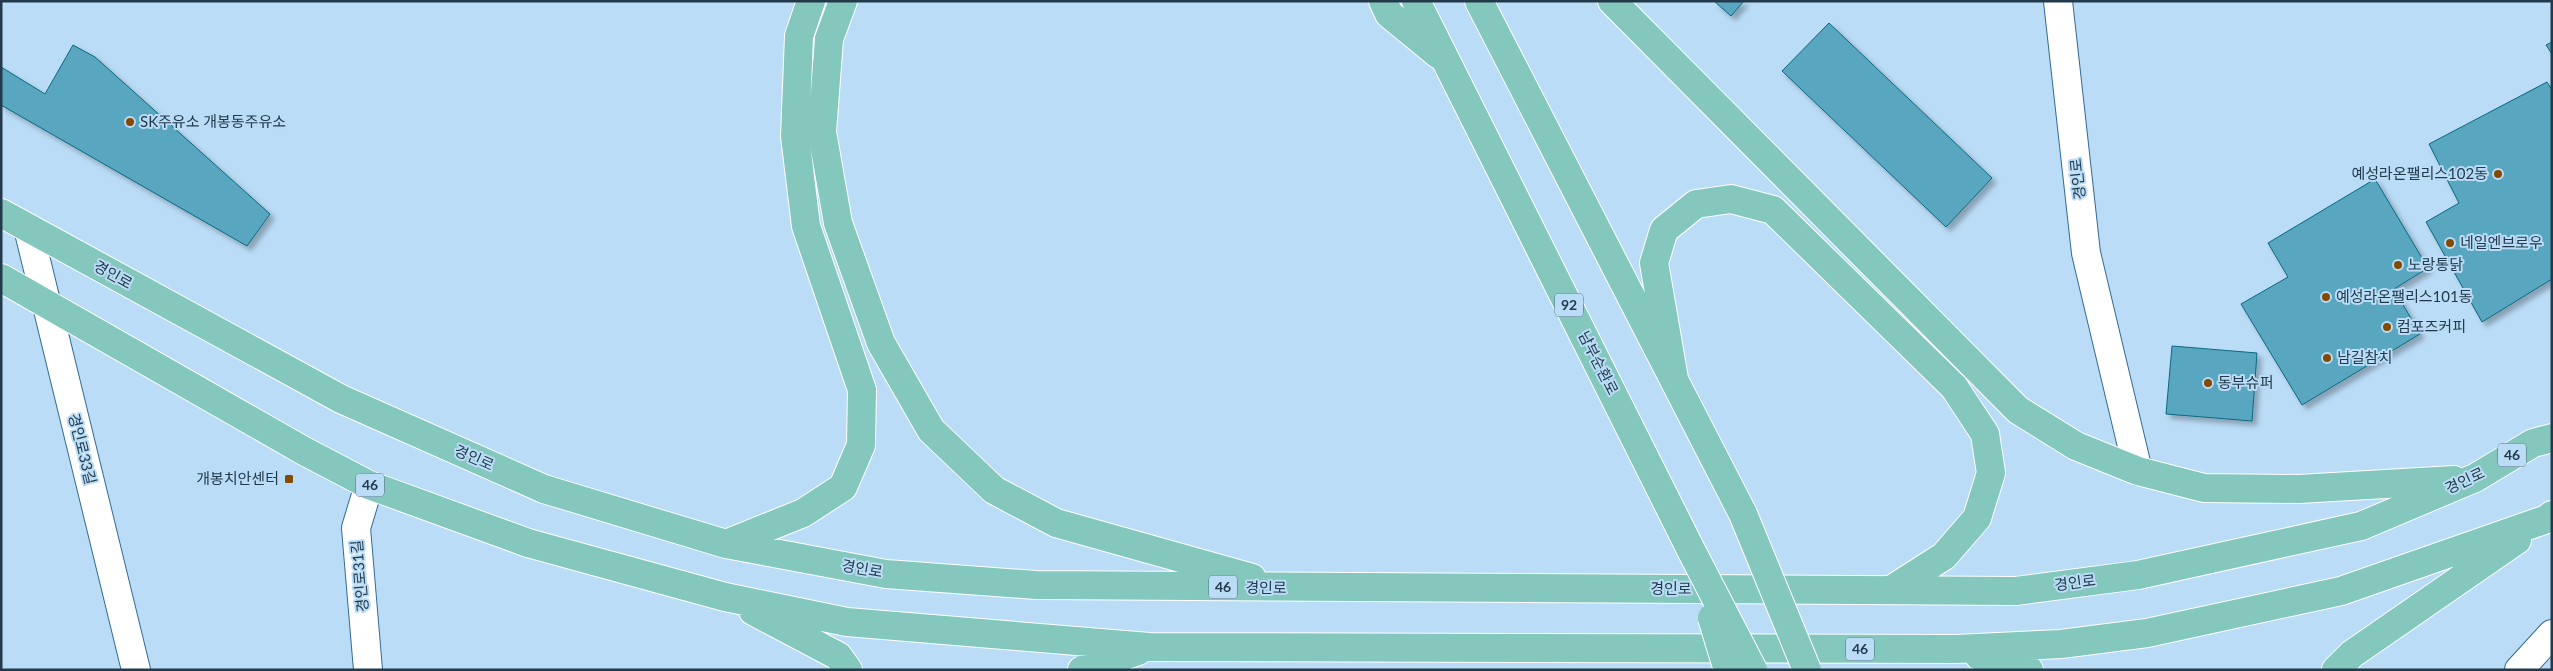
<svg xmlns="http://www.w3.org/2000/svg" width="2553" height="671" font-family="Lato,'Noto Sans KR',sans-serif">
<defs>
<filter id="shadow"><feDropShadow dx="4.5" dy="4.5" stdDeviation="2.5" flood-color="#0004"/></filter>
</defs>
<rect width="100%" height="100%" fill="#badcf6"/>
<path fill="#58a6bf" stroke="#0c687f" filter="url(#shadow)" d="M1714 1H1744L1731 16Z
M1829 23 1992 178 1946 227 1782 71Z
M2552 42V54L2546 45Z
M73 45 95 57 270 214 247 246 1 105V67L45 94Z
M2547 82 2552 90V279L2482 322 2426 222 2459 203 2429 144Z
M2375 179 2428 268 2394 289 2420 334 2302 405 2241 304 2288 277 2268 243Z
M2172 346 2257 353 2252 421 2166 414Z"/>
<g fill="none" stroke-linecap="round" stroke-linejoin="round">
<defs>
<path id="street" d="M2058 1 2086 253 2138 471
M368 670 356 528 369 485
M2519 670 2552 634"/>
<path id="secondary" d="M28 228 136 670"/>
<path id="primary" d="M843 1 829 39 822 132 838 223 881 343 931 430 994 490 1056 523 1252 578
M1383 1 1389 14 1439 55
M1416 1 1690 548
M1479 1 1743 514
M1612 1 2018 410 2076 446 2138 471 2204 488 2299 489 2454 480
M1 213 341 399 544 489 726 544 886 574 1036 585 2016 591 2138 575 2361 526 2475 478 2533 443 2552 438
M1 278 304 451 369 485 528 543 725 597 847 622 1149 647 1956 649 2061 644 2147 633 2341 591 2547 519 2552 515
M1674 379 1654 263 1664 230 1696 204 1731 199 1773 210 1954 387 1985 434 1991 473 1977 518 1944 556 1891 590
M726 544 803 513 843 487 861 445 862 390 806 226 795 136 799 36 811 1
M753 611 838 656 848 670
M1979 656 2029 670
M1082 670 1138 651
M2336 670 2352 654 2517 540"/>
</defs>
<use href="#street" stroke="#336b92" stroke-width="30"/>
<use href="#secondary" stroke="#336b92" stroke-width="30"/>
<use href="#primary" stroke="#fff" stroke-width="30"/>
<use href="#street" stroke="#fff" stroke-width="28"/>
<use href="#secondary" stroke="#fff" stroke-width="28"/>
<use href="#primary" stroke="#83c7bd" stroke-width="28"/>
<defs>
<path id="primary-bridge" d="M1743 514 1807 670
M1690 548 1753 670
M1712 618 1728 670"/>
</defs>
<use href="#primary-bridge" stroke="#fff" stroke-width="30" stroke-linecap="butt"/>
<use href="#primary-bridge" stroke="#83c7bd" stroke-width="28"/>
</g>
<g fill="#854a02" stroke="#badcf6" stroke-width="2">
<circle cx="130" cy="122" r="5"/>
<circle cx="2498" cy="174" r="5"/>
<circle cx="2450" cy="243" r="5"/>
<circle cx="2398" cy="265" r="5"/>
<circle cx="2326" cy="297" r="5"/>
<circle cx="2387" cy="327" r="5"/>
<circle cx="2327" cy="358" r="5"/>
<circle cx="2208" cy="383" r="5"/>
<rect x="284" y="474" width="10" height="10" rx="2.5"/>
</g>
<g text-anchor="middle" stroke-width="4" stroke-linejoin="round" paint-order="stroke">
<g fill="#badcf6" stroke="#506b7e" stroke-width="1">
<rect x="1555" y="293.5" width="28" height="23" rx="4"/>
<rect x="2498" y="443.5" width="28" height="23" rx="4"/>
<rect x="356" y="473.5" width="28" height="23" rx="4"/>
<rect x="1209" y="575.5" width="28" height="23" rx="4"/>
<rect x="1846" y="637.5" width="28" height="23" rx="4"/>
</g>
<g font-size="14" font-weight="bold" fill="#223a4b">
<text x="1569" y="310">92</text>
<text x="2512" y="460">46</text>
<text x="370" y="490">46</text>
<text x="1223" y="592">46</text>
<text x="1860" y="654">46</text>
</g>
<g font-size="15" fill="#223a4b" stroke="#badcf6" text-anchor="start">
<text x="140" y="127">SK주유소 개봉동주유소</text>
<text x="2488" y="179" text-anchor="end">예성라온팰리스102동</text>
<text x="2460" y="248">네일엔브로우</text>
<text x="2408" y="270">노랑통닭</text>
<text x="2336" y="302">예성라온팰리스101동</text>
<text x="2397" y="332">컴포즈커피</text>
<text x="2337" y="363">남길참치</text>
<text x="2218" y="388">동부슈퍼</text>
<text x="279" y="484" text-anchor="end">개봉치안센터</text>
</g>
<g font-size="15" fill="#223a4b" stroke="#badcf6">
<text transform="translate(2078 179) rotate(-96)" y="5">경인로</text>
<text transform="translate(113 275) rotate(29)" y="5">경인로</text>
<text transform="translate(1598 363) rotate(63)" y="5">남부순환로</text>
<text transform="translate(82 449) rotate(76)" y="5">경인로33길</text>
<text transform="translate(474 458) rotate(24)" y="5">경인로</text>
<text transform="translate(2465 481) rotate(-25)" y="5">경인로</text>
<text transform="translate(862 569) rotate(10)" y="5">경인로</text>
<text transform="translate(360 576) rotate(-95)" y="5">경인로31길</text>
<text transform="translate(2075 583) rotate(-7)" y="5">경인로</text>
<text transform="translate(1266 588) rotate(1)" y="5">경인로</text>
<text x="1671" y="594">경인로</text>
</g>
</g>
<rect width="2553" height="671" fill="none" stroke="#223a4b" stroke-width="5"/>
</svg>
